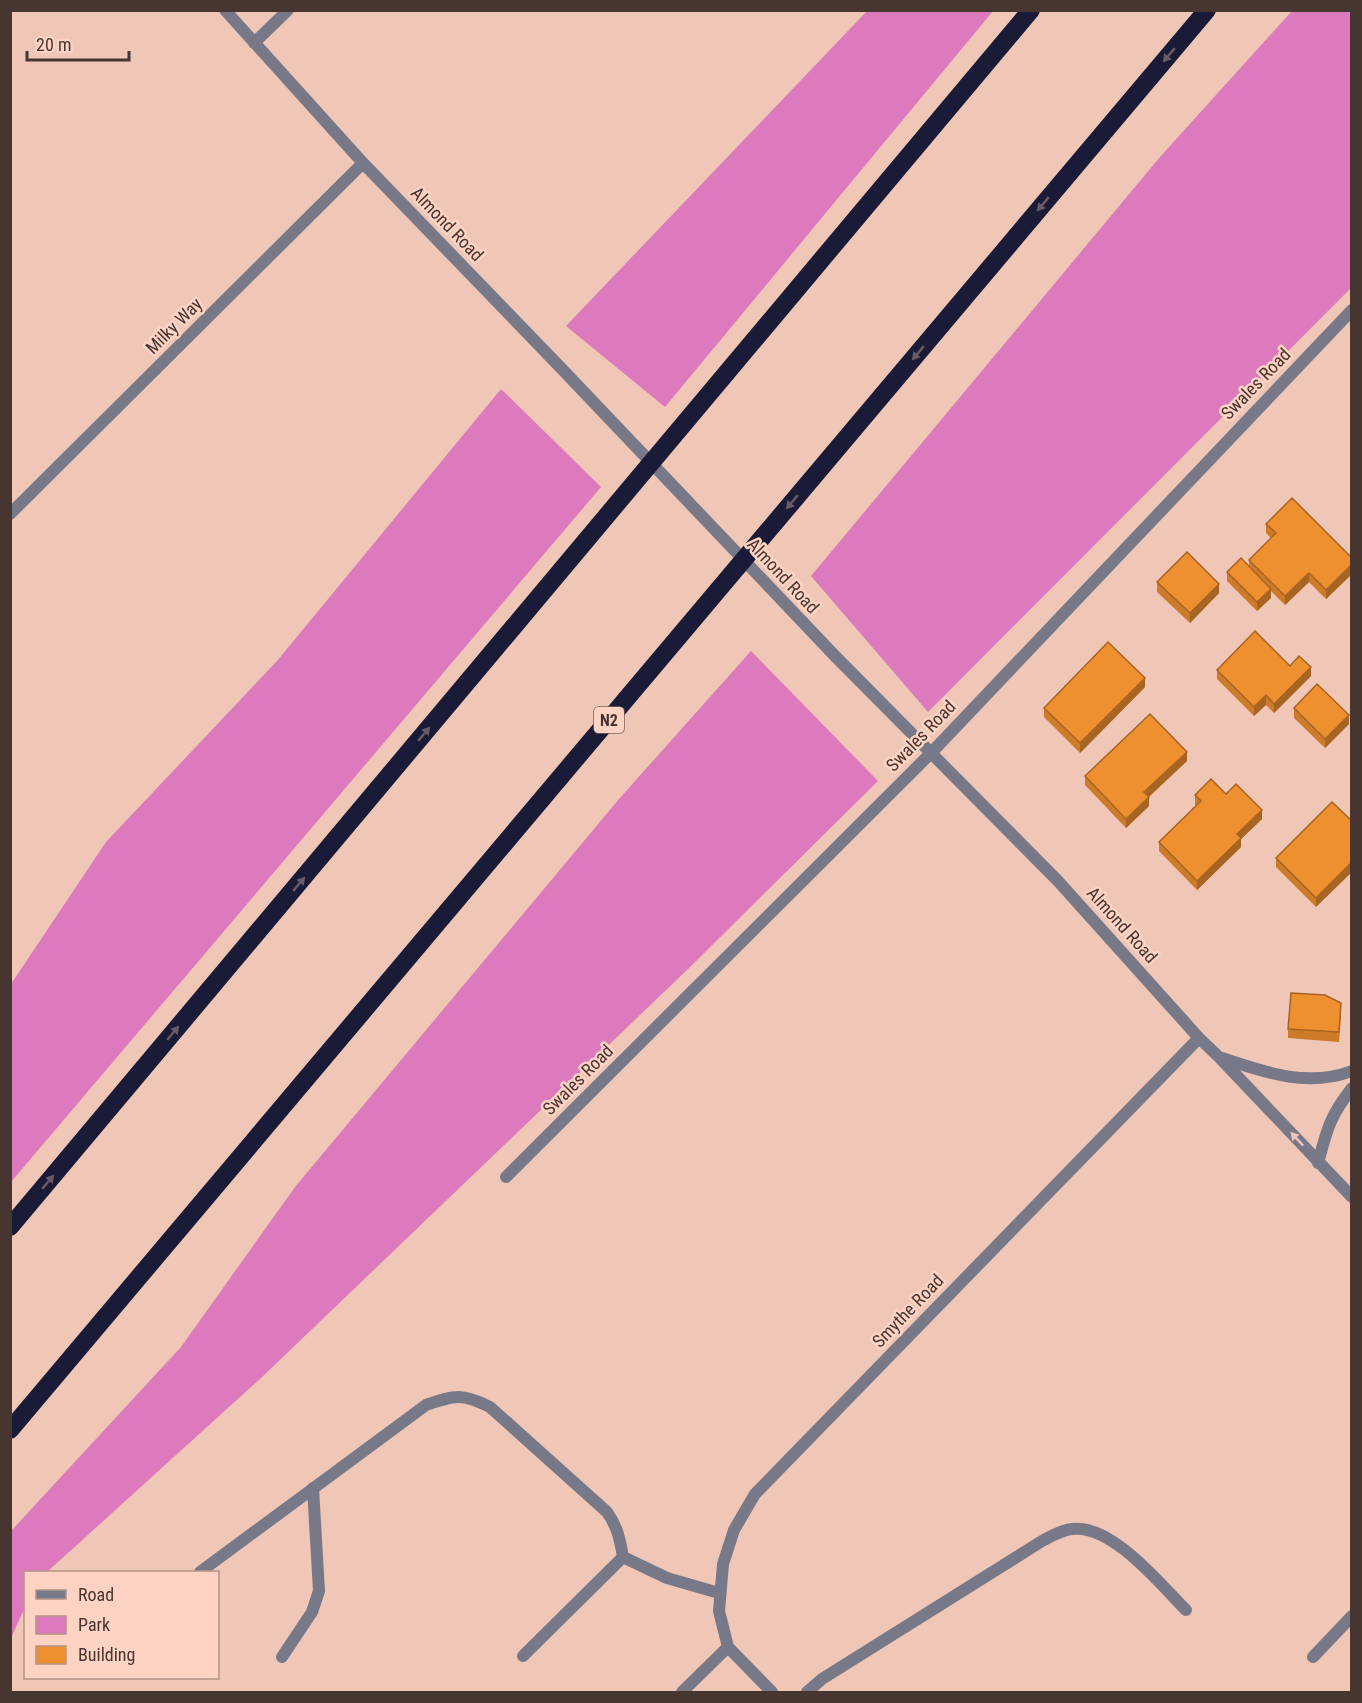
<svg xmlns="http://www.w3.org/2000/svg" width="1362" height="1703" font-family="'Roboto Condensed',sans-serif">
<rect width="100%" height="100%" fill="#f0c6b6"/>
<path fill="#dd79bd" d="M867 11H993L665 407 566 326Z
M1292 11H1351V288L928 712 811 576 1160 157Z
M501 389 601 487 11 1182V984L106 842 277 661Z
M751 651 878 781 688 969 261 1378 47 1572H26L25 1607 11 1638V1531L181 1347 295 1187 619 799Z"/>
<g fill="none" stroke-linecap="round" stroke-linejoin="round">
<path stroke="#777988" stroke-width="12" d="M807 1692 822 1679 1042 1541C1052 1536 1061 1530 1072 1529 1112 1524 1160 1584 1186 1610"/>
<path stroke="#777988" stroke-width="12" d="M225 10 363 163 561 368 835 656 1058 881 1199 1038 1220 1058 1352 1197
M254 43 288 10
M10 514 363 163
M1222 1058C1264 1072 1307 1088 1352 1071
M1318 1163C1327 1129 1330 1116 1352 1088
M506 1177 932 752 1352 310
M623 1557 667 1578 719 1593
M200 1572 426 1405C455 1395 462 1393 490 1407L607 1512C617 1526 620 1539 623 1557
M523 1656 623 1557
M282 1657 312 1612 319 1591 313 1488
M1313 1657 1352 1616
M682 1692 728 1647
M772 1692 728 1647 719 1611 723 1564 734 1530 755 1494 1199 1038"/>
<path stroke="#1a1b37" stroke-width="18" d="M10 1227 1031 10
M10 1430 1207 10"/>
</g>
<path fill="#cd7b29" d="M1266 524 1352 558V574L1326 599 1309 582 1285 605 1271 591V598L1257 611 1227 581V572L1249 566V560L1271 538 1266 533Z
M1157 582 1219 593 1190 623 1157 592Z
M1290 666 1311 676 1274 713 1266 705 1254 716 1217 679V670Z
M1145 687 1080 753 1044 717V708Z
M1294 708 1349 724 1325 748 1294 718Z
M1187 761 1149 797V806L1126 828 1085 785V776Z
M1226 794 1262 819 1241 839V847L1197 890 1159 851V842L1196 806 1195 805V795Z
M1332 802 1316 907 1276 867V858Z
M1341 1013 1339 1042 1288 1038V1029Z"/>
<path fill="#a76422" d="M1352 564V574L1326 599V590Z
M1309 573V582L1285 605V596Z
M1219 584V593L1190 623V613Z
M1271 589V598L1257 611V602Z
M1311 667V676L1274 713V704Z
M1145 678V687L1080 753V743Z
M1266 695V705L1254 716V707Z
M1349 715V724L1325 748V739Z
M1187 752V761L1144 801V792Z
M1149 797V806L1126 828V819Z
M1262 810V819L1241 839V847L1197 890V881L1237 834Z
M1352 862V872L1316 907V898Z"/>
<path fill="#ee8f30" stroke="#a76422" stroke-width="1.5" d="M1292 498 1352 558V564L1326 590 1309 573 1285 596 1249 560 1276 533 1266 524Z
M1187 552 1219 584 1190 613 1157 582Z
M1241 558 1271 589 1257 602 1227 572Z
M1255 631 1290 666 1299 656 1311 667 1274 704 1266 695 1254 707 1217 670Z
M1108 642 1145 678 1080 743 1044 708Z
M1317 684 1349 715 1325 739 1294 708Z
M1150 714 1187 752 1144 792 1149 797 1126 819 1085 776Z
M1211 779 1226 794 1236 784 1262 810 1237 834 1241 838 1197 881 1159 842 1201 801 1195 795Z
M1332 802 1352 821V862L1316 898 1276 858Z
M1291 993 1325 995 1341 1003 1339 1032 1288 1029Z"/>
<defs><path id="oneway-solid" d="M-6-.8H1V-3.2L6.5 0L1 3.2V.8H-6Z" transform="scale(1.5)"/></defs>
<g fill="#6a5b68">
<use href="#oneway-solid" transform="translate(1169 55) rotate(130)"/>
<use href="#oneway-solid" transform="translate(1043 204) rotate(130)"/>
<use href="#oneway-solid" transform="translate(918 353) rotate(130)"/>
<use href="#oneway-solid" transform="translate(792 502) rotate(130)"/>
<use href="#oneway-solid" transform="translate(424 734) rotate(-50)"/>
<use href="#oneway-solid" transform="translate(299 884) rotate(-50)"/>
<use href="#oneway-solid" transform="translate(173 1033) rotate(-50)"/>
<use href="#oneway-solid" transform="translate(48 1182) rotate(-50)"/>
</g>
<use fill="#eac6ba" href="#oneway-solid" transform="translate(1297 1139) rotate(-133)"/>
<g text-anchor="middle" stroke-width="5" stroke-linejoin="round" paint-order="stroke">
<rect fill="#fed3c3" stroke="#7e655c" stroke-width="1.5" x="594" y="707" width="30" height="26" rx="4.5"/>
<g font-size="16" font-weight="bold" fill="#473630">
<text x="609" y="726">N2</text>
</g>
<g font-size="18" fill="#473630" stroke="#fed3c3">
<text transform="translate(447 224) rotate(46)" y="6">Almond Road</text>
<text transform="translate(174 326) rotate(-45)" y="6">Milky Way</text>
<text transform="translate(1256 384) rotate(-46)" y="6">Swales Road</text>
<text transform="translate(783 576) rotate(47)" y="6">Almond Road</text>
<text transform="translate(921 736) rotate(-46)" y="6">Swales Road</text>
<text transform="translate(1122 925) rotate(48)" y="6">Almond Road</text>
<text transform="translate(578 1080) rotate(-45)" y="6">Swales Road</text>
<text transform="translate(908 1311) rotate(-46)" y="6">Smythe Road</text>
</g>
</g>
<rect width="1362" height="1703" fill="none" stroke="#473630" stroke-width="24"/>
<rect x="24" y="1571" width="195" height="108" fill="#fed3c3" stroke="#b59488" stroke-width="1.5"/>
<rect x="36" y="1590" width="30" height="9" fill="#777988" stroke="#b59488" stroke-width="1.5"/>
<text x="78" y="1601" font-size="18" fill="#473630">Road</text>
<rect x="36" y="1616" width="30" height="18" fill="#dd79bd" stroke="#b59488" stroke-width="1.5"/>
<text x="78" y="1631" font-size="18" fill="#473630">Park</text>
<rect x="36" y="1646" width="30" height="18" fill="#ee8f30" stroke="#b59488" stroke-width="1.5"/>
<text x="78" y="1661" font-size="18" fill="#473630">Building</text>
<path d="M27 51v9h102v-9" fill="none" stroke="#473630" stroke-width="3"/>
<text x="36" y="51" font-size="18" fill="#473630" stroke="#fed3c3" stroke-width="4.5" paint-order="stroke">20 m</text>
</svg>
